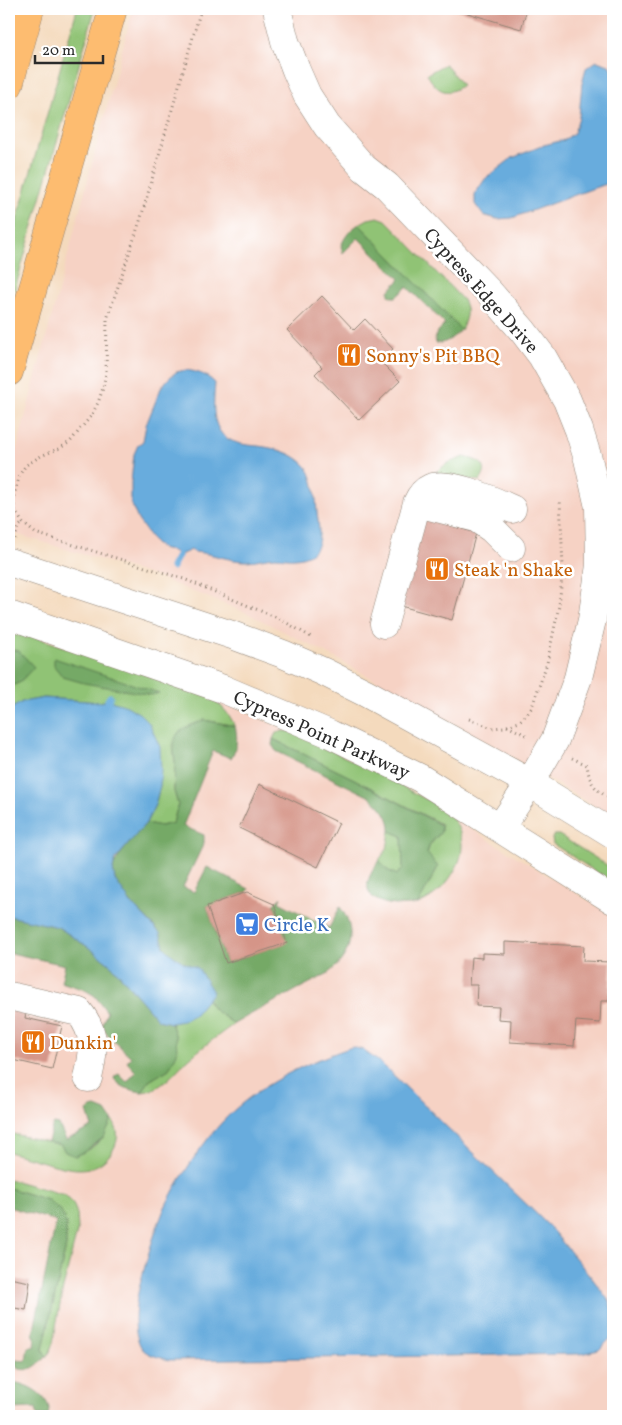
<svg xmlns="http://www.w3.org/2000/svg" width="622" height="1425" font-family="Vollkorn,serif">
<rect width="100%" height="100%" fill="#fff"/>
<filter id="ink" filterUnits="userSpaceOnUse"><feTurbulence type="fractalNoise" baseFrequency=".02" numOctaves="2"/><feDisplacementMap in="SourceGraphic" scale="10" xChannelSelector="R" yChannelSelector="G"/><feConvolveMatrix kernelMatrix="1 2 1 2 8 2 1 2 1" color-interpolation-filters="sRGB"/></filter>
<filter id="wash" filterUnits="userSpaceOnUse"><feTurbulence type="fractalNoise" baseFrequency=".0096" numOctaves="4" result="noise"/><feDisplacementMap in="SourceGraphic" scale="20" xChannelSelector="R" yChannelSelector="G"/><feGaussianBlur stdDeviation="1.12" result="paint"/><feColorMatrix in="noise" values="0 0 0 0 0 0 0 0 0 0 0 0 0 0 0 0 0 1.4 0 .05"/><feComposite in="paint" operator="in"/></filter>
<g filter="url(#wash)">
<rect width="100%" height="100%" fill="#f4dabd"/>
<path fill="#f6d2c4" d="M133 9H613V817L466 730 328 654 249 614 154 576 9 532V478Z
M9 634H15L209 696 290 731 393 781 438 806 452 817 613 916V1416H9Z"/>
<path fill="#90c375" stroke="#5e7750" d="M77 9H95L9 310V248Z
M445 64 462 85C446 98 436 90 427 74Z
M378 217 386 220 463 300C469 311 466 319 461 330L359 224 368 219Z
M464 457C478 460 492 465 480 481L433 474 448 463Z
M9 634H15L32 636 209 696C221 705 229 713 235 726L205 720 173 743 175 763 174 791 178 805 173 823 161 826 146 823 155 805 160 786 108 700 100 702 44 698 22 702 9 710V688L20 682 19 651 9 649Z
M283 731H290C332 751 374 770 414 793 427 800 443 806 452 818 464 833 465 852 456 868 448 884 435 897 418 904L438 867 427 854 430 845 441 832V824L354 779 273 739 276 733Z
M390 831 402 836 403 868 397 875 387 870 379 860 387 849Z
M554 835H559L613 869V883L553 844 552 838Z
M207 999 213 1009 234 1024C219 1035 205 1045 191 1057 174 1071 164 1090 142 1092L149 1081 169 1069 176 1037 171 1023C191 1019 195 1015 207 999Z
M112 1120C119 1130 119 1140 113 1150 97 1176 72 1170 47 1163 34 1159 21 1156 9 1152V1133L61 1145 75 1155C96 1148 103 1140 112 1120Z
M9 1179 65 1195 73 1203 77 1214 78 1228 63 1288 53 1343 50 1352 46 1357 43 1349 66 1246V1224L48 1200 9 1188Z"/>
<path fill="#74a966" stroke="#506a48" d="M359 224 461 330C453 337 447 344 436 343 433 334 439 331 445 324L407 287 396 297H392L389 295V291L400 279 358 238 343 253 341 246C345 236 350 230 359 224Z
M9 649 19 651 34 667 20 682 9 688Z
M54 658 159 693 152 695 84 683 63 677 54 666Z
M204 720 235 726C238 738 237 748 231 758L213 751 183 826 204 835V843L183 887 194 892 207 867 249 889 247 892 207 906 226 963 286 943 274 904 281 897 279 902 329 928 340 907C358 931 351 957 327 974 315 981 301 987 289 994 270 1004 252 1013 234 1024L213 1009 207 999 198 968C189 965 179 961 171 954 160 945 164 940 158 931 146 916 113 890 113 870 113 860 138 832 146 823L161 826 173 823 178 805 174 791 175 763 173 743 178 733 189 726Z
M273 739 354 779 441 825V832L430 844 427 853 438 867 418 904C403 907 363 907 368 881 370 874 375 867 379 860L387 870 397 875 403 868 402 836 390 831C391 817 381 806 370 797L276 751 272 745Z
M9 916 58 927 91 949 113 967 158 1020 171 1023 176 1037 177 1053 169 1069 149 1081 142 1092C130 1090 122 1088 114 1079L115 1076 119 1074 127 1082 136 1072 127 1062 131 1057 106 1033 102 1025 107 1012 95 996 85 990 61 982 65 965 11 953 9 958Z
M96 1107 106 1111 112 1120 104 1137 84 1152 75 1156 65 1152 61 1145 48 1142 52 1127 54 1124 59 1125 66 1140 92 1127 87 1111 91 1108Z
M9 1188 48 1200 61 1211 66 1224V1246L43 1349 46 1357C37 1366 29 1373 17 1368L15 1363 16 1360 26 1361 28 1347H34L35 1336 33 1335 56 1221 9 1207Z
M9 1382C23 1382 45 1392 49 1408 49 1409 48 1415 48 1416H37L36 1408 9 1409Z"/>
<path fill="#68acdd" stroke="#4a6c84" d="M597 61 609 65 613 71V182L594 188 512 218 497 219 483 215 475 204V194L485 179 512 158 544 145 564 140 574 133 579 117 582 83 586 68Z
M186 370C198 372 206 374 215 383 214 400 210 424 225 437 235 444 246 445 258 446 274 448 291 452 303 463 315 473 316 498 317 513 320 534 324 556 295 558 289 559 282 557 276 557 266 557 257 561 246 561 229 561 211 553 194 552L191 550 178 556 173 551 165 550 155 544 138 520 131 503V482L134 454 138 445 143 441 146 425 161 388 168 379 176 372Z
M44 698 100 702 108 700 127 706 140 714 149 723 160 747 161 770 160 786 155 805 146 823 115 860 113 869 115 880 131 903 160 933 164 947 172 955 185 963 198 968 213 992 195 1014 183 1021 171 1023 158 1020 113 967 91 949 58 927 9 916V710L22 702Z
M352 1047 363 1050 382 1064 548 1225 592 1278 609 1301 613 1312 612 1337 599 1350 581 1354 169 1360C159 1357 144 1355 140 1345 131 1326 136 1299 141 1281 147 1257 154 1234 163 1212 166 1204 171 1196 175 1188 191 1161 209 1134 232 1112 266 1081 308 1062 352 1047Z"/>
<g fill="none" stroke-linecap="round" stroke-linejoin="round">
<path stroke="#68acdd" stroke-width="7" d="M172 567 178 556
M108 700 110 697"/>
</g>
<g id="blocks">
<path fill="#d59588" d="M454 9H527L521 29Z
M322 296 354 330 365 319 393 349 380 361 400 381 359 420 315 374 322 367 287 330Z
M421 517 476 533 452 620 397 605Z
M259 784 339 823 318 867 239 828Z
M247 892 274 904 287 943 226 963 207 906Z
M505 942 584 946 583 961 611 962 609 1001H601L600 1023 576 1021 574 1046 510 1042 511 1020 498 1019 499 1007 476 1006 477 985H469L471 957 482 958V953L505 954Z
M12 1009 26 1012 25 1018 62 1026 52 1069 9 1059V1017H11Z
M9 1278 30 1282 26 1310 9 1307Z"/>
</g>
</g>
<g filter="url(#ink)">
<use href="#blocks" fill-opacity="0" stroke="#908274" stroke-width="1"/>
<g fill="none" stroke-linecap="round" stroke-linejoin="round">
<defs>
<path id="minor" d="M277 9 285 41 296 70 307 95 327 126 364 168 387 186 489 292 523 331 542 356 567 400 579 430 588 459 599 507 600 565 592 620 578 678 555 740 530 783 500 828
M417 503 476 518 492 529 511 548
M9 562 232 635 283 654 324 672 366 693 530 783 613 834
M9 615 223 689 330 734 420 778 613 900
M384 624 417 503C420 496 423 491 430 488 449 480 494 501 512 509
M9 996 79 1012C97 1034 94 1053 88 1078"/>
<path id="major" d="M9 85 30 9
M9 372 113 9"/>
</defs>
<use href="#minor" stroke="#908274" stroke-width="29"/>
<use href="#major" stroke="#908274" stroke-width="29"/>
<path stroke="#908274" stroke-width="3" stroke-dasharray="1 4" stroke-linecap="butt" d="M201 9 140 221 107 319 106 373 103 388 98 403 91 416 70 442 60 448 41 456 26 465 20 474 13 499 15 511 23 523 35 533 184 579 280 619 313 638
M15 539 18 527 23 523
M469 719 492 728 504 727 519 722 527 714 532 707 547 663 559 606 563 567 560 499
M507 726 528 736
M572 758 587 765C590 787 596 789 613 801"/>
<use href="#minor" stroke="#fff" stroke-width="28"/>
<use href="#major" stroke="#fdbc70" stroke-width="28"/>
</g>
</g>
<defs>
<symbol id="restaurant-square" viewBox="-11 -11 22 22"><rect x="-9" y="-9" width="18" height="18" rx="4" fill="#e8710a" stroke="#fff"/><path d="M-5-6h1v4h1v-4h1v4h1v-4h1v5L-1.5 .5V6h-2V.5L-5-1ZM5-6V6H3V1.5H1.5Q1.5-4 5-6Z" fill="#fff"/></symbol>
<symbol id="supermarket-square" viewBox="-11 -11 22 22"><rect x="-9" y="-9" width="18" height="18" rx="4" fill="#3f7fe0" stroke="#fff"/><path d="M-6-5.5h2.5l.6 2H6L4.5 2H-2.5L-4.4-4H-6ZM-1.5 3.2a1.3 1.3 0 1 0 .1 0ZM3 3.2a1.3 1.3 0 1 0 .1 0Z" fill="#fff"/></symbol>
</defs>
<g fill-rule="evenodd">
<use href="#restaurant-square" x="335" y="341" width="28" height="28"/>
<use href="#restaurant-square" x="423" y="555" width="28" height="28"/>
<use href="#supermarket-square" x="233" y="910" width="28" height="28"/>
<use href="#restaurant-square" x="19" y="1028" width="28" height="28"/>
</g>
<g text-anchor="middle" stroke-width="5" stroke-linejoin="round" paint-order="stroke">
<g font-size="19" fill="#2b2b2b" stroke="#fff">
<text transform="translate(482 290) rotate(48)" y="7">Cypress Edge Drive</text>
<text transform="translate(322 734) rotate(24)" y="7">Cypress Point Parkway</text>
</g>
<g font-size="19" fill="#c56008" stroke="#fff" text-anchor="start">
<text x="366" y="362">Sonny's Pit BBQ</text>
<text x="454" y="576">Steak 'n Shake</text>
<text x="50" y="1049">Dunkin'</text>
</g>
<g font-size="19" fill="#366cbe" stroke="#fff" text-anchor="start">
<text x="264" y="931">Circle K</text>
</g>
</g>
<rect width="622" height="1425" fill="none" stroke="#fff" stroke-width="30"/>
<path d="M35 55v8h68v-8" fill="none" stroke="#2b2b2b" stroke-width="2.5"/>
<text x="42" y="55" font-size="15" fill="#2b2b2b" stroke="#ffffff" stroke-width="4" paint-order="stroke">20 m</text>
</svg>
